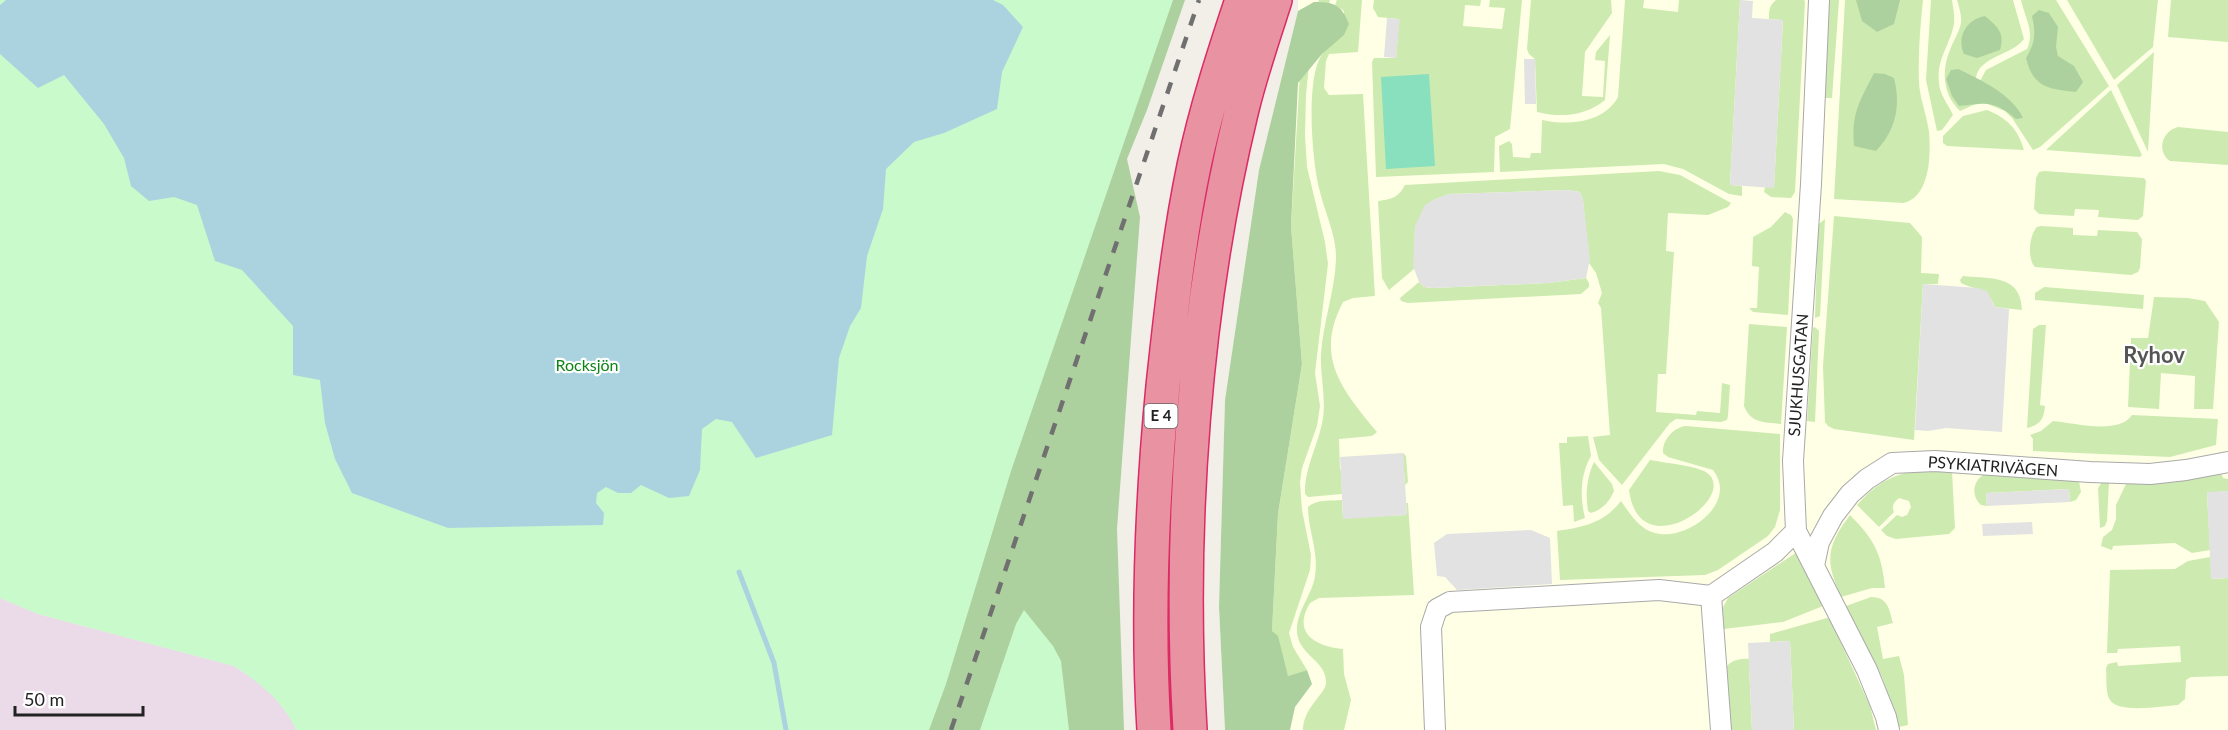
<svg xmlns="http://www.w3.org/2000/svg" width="2228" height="730" font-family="Lato,sans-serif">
<rect width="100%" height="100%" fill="#f2efe9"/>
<path fill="#ebdbe8" d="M0 598 38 614 234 666 255 680 274 696 291 719 296 730H0Z"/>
<path fill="#ffffe5" d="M1298 0H2228V730H1225L1219 607 1225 400 1259 170 1298 11Z"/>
<path fill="#cdebb0" d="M1319 0H1330L1310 54 1306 95 1305 136 1307 167 1325 242 1328 264 1315 373 1320 406 1317 426 1302 468 1300 482 1302 510 1311 555 1310 570 1289 633 1293 647 1307 670 1288 676 1272 631 1278 514 1302 364 1291 226 1301 56Z
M1337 0H1362L1358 52 1329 54 1326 61 1324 88 1329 95 1363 94 1375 296 1353 298 1343 302C1314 357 1342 390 1377 432L1372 436 1339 439 1340 470 1403 467V453L1406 456 1408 482 1405 485 1404 472 1341 477 1342 494 1308 497 1305 494C1304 468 1319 444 1323 418 1326 397 1320 376 1321 354 1323 322 1335 291 1336 259 1337 236 1324 211 1319 188 1312 160 1305 75 1323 53 1328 46 1337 40 1344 35V11L1335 5Z
M1374 0H1481L1480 6 1465 5 1463 26 1502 29 1505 8 1489 7 1490 0H1522L1510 129 1495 137 1494 172 1376 177 1372 62 1374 58H1396L1399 19 1378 17 1373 8Z
M1531 0H1611L1612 13 1585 52 1582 96 1603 97 1605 61 1595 60 1596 52 1610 35 1605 100C1586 116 1560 118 1537 112L1535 59 1529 54 1527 49Z
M1625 0H1644L1643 8 1678 12 1679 0H1753H1740L1730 185 1742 186V196L1729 194 1683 169 1664 164 1500 172 1499 146 1509 141 1512 144 1513 157 1530 158 1531 153H1541L1542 120C1567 126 1604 123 1618 97Z
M1776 0H1804L1805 2 1795 192 1791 198 1771 197 1764 192 1765 187H1774L1783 20 1769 19C1769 10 1769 6 1776 0Z
M1829 0H1839L1832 98H1824Z
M1845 0H1923C1920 28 1918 55 1919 83 1920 99 1927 116 1929 132 1931 155 1930 198 1903 203L1834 199Z
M1931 0H1952C1953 8 1955 16 1954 24 1949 49 1934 61 1940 89 1943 99 1949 106 1953 115L1942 130 1937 131 1926 80Z
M1957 0H2013L2024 39C2013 55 1979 56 1976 78 1975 86 1978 95 1980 102L1960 111C1943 95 1941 71 1950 50 1953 41 1959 33 1961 23 1962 16 1959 7 1957 0Z
M2021 0H2056L2109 86 2040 147 2033 150 2012 118 2005 111 1985 103 1980 81 1986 70 2027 49C2035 32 2025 18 2021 0Z
M2067 0H2158L2153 47 2114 80Z
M2171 0H2228V42L2168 37Z
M2154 52 2148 152 2117 85Z
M2111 90 2142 155 2140 157 2046 150Z
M1987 110C2007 118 2018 129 2024 150L1947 146 1943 143V136L1963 116Z
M2178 127 2228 132V165L2170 161C2156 151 2162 131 2178 127Z
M1659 171 1680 175 1731 203 1728 207 1708 215 1668 213 1666 251 1674 252 1666 374H1658L1656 412 1696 415 1697 411 1720 413 1722 383 1730 385 1728 416 1727 420 1721 422 1676 419 1670 423 1622 485 1599 460 1593 437 1610 435 1601 308 1598 303 1602 293 1596 273 1589 263 1583 200 1580 192 1567 190 1449 194 1433 200 1415 226 1414 269 1389 290 1382 278 1378 201C1392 199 1398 198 1405 185Z
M2044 171 2144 178 2146 181 2143 216 2138 220 2098 217 2099 210 2075 209 2074 216 2039 214 2034 209 2036 178 2039 172Z
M1785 212 1791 215 1793 219 1788 315 1753 312 1749 308H1757L1759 267 1752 266 1753 237 1771 227Z
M1834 216 1910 223 1922 237 1921 273 1939 274 1938 284H1923L1914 440 1834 429 1828 426 1825 422 1823 366Z
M1825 219 1820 316 1815 318 1818 228 1819 224Z
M2041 226 2073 228V235L2097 236 2098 230 2137 232 2142 239 2140 268 2138 272 2131 275 2035 267C2027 259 2029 235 2037 227Z
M1963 276C1990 279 2021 274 2022 310L1995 307C1988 288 1975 290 1961 283L1960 280Z
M1586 278 1589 283V287L1581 294 1408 303 1401 301 1400 298 1419 282 1424 287 1433 288 1548 283Z
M2044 287 2144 295 2143 309 2035 300V293Z
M2154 297 2188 298 2205 301 2219 322 2213 409H2194L2195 376 2161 373 2159 409 2128 407 2131 338H2148Z
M1749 324 1787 327 1781 424C1765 422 1751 424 1744 406Z
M2039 325H2046L2040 405 2045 406C2044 419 2040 425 2027 428L2033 329Z
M1815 327 1819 331 1815 422 1807 421 1813 328Z
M2132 415 2218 419 2216 445 2170 457 2033 451V439L2030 435 2041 431 2053 421C2074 423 2119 435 2132 415Z
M1686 426 1780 434V510L1775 527 1768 536 1740 555 1718 570 1705 575 1560 580 1557 531C1584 527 1604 523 1621 501 1630 514 1639 529 1655 533 1686 542 1739 503 1713 470L1668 457 1663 453C1662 440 1674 427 1686 426Z
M1588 436 1591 456C1580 475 1580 497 1585 518L1574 522 1573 505 1563 506 1559 443H1567V437Z
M1650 460C1665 463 1691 465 1704 471 1746 493 1639 571 1629 490Z
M1594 462 1612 484 1614 491C1610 501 1602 510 1591 513L1588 511C1585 494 1587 477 1594 462Z
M1926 470 1952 471 1955 528 1949 534 1896 539 1887 536 1881 530 1897 515 1902 517 1907 515 1911 507 1909 501 1899 498C1894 502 1891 506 1894 512L1879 527 1857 505C1879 481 1894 473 1926 470Z
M1986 473 2079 481 2081 492 2076 500 2070 502 2069 489 1986 493 1987 506 1981 505C1970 495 1973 480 1986 473Z
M2221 473 2223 478 2228 479V491L2207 493 2210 550 2192 553 2175 543 2113 546 2112 550 2101 546 2103 537 2112 530 2116 519V505L2126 484 2176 482Z
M2102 482 2109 483 2107 521 2105 526 2100 528 2098 488Z
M1342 500 1343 518 1407 515 1406 503H1408L1414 595 1319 598 1310 603C1292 633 1315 646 1343 649L1344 674 1351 700 1344 730H1303C1303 707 1327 693 1326 682 1326 660 1299 656 1297 632 1296 611 1312 596 1315 576 1319 551 1308 531 1308 507 1316 499 1331 501 1342 500Z
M1850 515C1874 539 1882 554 1885 588H1872L1841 597C1825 561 1826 547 1850 515Z
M1797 552 1823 606 1783 622 1724 629 1722 609 1728 598Z
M2210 557 2212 579 2228 578V676L2191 677 2186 680 2185 699 2178 705C2163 706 2119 714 2110 700 2105 693 2107 677 2106 668L2108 664 2117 662 2118 666 2181 662 2180 646 2118 649 2117 653H2107L2110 570 2175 569 2188 561Z
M1871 597C1888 597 1889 609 1893 623L1877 627 1883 659 1899 656 1904 675 1908 725 1899 727 1882 677 1846 606Z
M1827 618 1830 619 1835 630 1870 706 1876 730H1794L1790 641 1770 642V634Z
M1760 659 1749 665 1752 730H1728L1725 669C1732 656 1748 659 1760 659Z"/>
<path fill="#add19e" d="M1107 0H1185L1147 110 1127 159 1140 217 1117 529 1124 730H529Z
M1856 0H1900L1894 24 1877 32 1862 21Z
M1314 2C1334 2 1341 4 1349 24L1344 35 1322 54 1298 83 1291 226 1302 364 1278 514 1272 631 1278 636 1288 676 1307 670 1312 684 1295 707 1290 730H1225L1219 607 1225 400 1259 170 1298 11Z
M2039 10 2049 13 2058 27 2056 47 2058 56 2074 66 2083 82 2076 92C2049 89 2033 88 2026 58 2035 44 2036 33 2032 16Z
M1985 16C1998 27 2005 33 2000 50L1977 58 1964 54C1956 37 1967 19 1985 16Z
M1958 69C1981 80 2013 95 2023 118L2016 119C1993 100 1988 103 1959 106L1952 96 1946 79 1951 70Z
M1874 73 1885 74 1894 78C1901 106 1896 130 1876 151L1854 146C1851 113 1860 101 1874 73Z"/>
<path fill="#c8facc" d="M0 0H1173L1011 471 946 684 929 730H296C283 701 260 683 234 666L38 614 0 598Z
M1024 610 1053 646 1061 661 1069 730H980L1016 624Z"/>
<path fill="#88e0be" d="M1429 74 1435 166 1386 169 1381 77Z"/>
<path fill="#e2e2e2" d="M1740 0 1753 1 1752 18 1783 20 1774 188 1730 185Z
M1387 18 1400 19 1396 58 1384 57Z
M1524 59H1535L1536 104H1525Z
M1567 190 1580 192 1583 200 1590 259 1586 278 1548 283 1433 288 1424 287 1419 282 1413 266 1415 226 1425 205 1433 200 1449 194Z
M1923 284 1978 288 1987 291 1995 307 2009 309 2002 432 1946 428 1928 431 1915 430Z
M1403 453 1407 515 1343 519 1340 457Z
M2069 489 2070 502 1987 506 1986 493Z
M2228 491V578L2211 579 2207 492Z
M2032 522 2033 534 1983 536 1982 524Z
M1531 530 1550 538 1552 584 1457 590 1445 577 1437 576 1434 543 1447 534Z
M1790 641 1794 730H1752L1748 643Z"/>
<path fill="#aad3df" d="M6 0H993L1003 5 1023 27 1002 72 997 109 944 133 914 142 886 169 883 209 867 256 861 308 850 326 839 358 832 435 756 458 732 422 716 419 702 429 700 470 689 496 669 498 641 485 631 493H618L606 487 597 493 596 503 604 513 603 525 448 528 352 493 335 459 325 423 320 380 293 375V326L242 270 215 261 197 205 174 197 149 201 131 186 124 158 104 124 64 75 38 88 0 54V5Z"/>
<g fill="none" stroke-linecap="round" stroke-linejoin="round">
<path stroke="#aad3df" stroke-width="5" d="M739 572 774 663 786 730"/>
<defs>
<path id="minor" d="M1819 0 1811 184 1793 461 1796 531 1867 670 1886 717 1889 730
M1814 566 1819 542 1833 516 1850 494 1867 479 1892 463 1935 461 2090 472 2150 474 2186 470 2228 462
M1435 730 1431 627 1437 609 1450 602 1659 590 1711 596
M1721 730 1711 596 1775 552 1796 531"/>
<path id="motorway" d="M1154 730C1147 615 1152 500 1163 386 1171 312 1179 238 1194 166 1206 109 1224 54 1242 0
M1190 730C1178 529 1194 308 1241 113 1250 75 1263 37 1275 0"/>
</defs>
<use href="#minor" stroke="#a9a9a9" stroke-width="22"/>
<use href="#motorway" stroke="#dc2a67" stroke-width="36"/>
<use href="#minor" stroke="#fff" stroke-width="20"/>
<use href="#motorway" stroke="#e892a2" stroke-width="33"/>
<path stroke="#707070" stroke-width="4.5" stroke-dasharray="12 12" stroke-linecap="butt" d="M951 730 1199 0"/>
</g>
<g text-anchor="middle" stroke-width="4.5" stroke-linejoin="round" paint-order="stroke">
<rect fill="#fff" stroke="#646464" stroke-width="1.5" x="1144.5" y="404" width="33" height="24" rx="4.5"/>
<g font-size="15" font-weight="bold" fill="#222">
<text x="1161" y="421">E 4</text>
</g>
<g font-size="16" fill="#0c8416" stroke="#fff">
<text x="587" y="371">Rocksjön</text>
</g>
<g font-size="16" fill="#222" stroke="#fff">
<text transform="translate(1798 375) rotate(-86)" y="6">SJUKHUSGATAN</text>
<text transform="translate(1993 466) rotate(4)" y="6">PSYKIATRIVÄGEN</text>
</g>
<g font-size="22" font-weight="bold" fill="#555" stroke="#fff">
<text x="2154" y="363">Ryhov</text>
</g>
</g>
<path d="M15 706v9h128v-9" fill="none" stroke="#222222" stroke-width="3"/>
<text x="24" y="706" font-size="18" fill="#222222" stroke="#ffffff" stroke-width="4.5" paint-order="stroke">50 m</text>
</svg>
